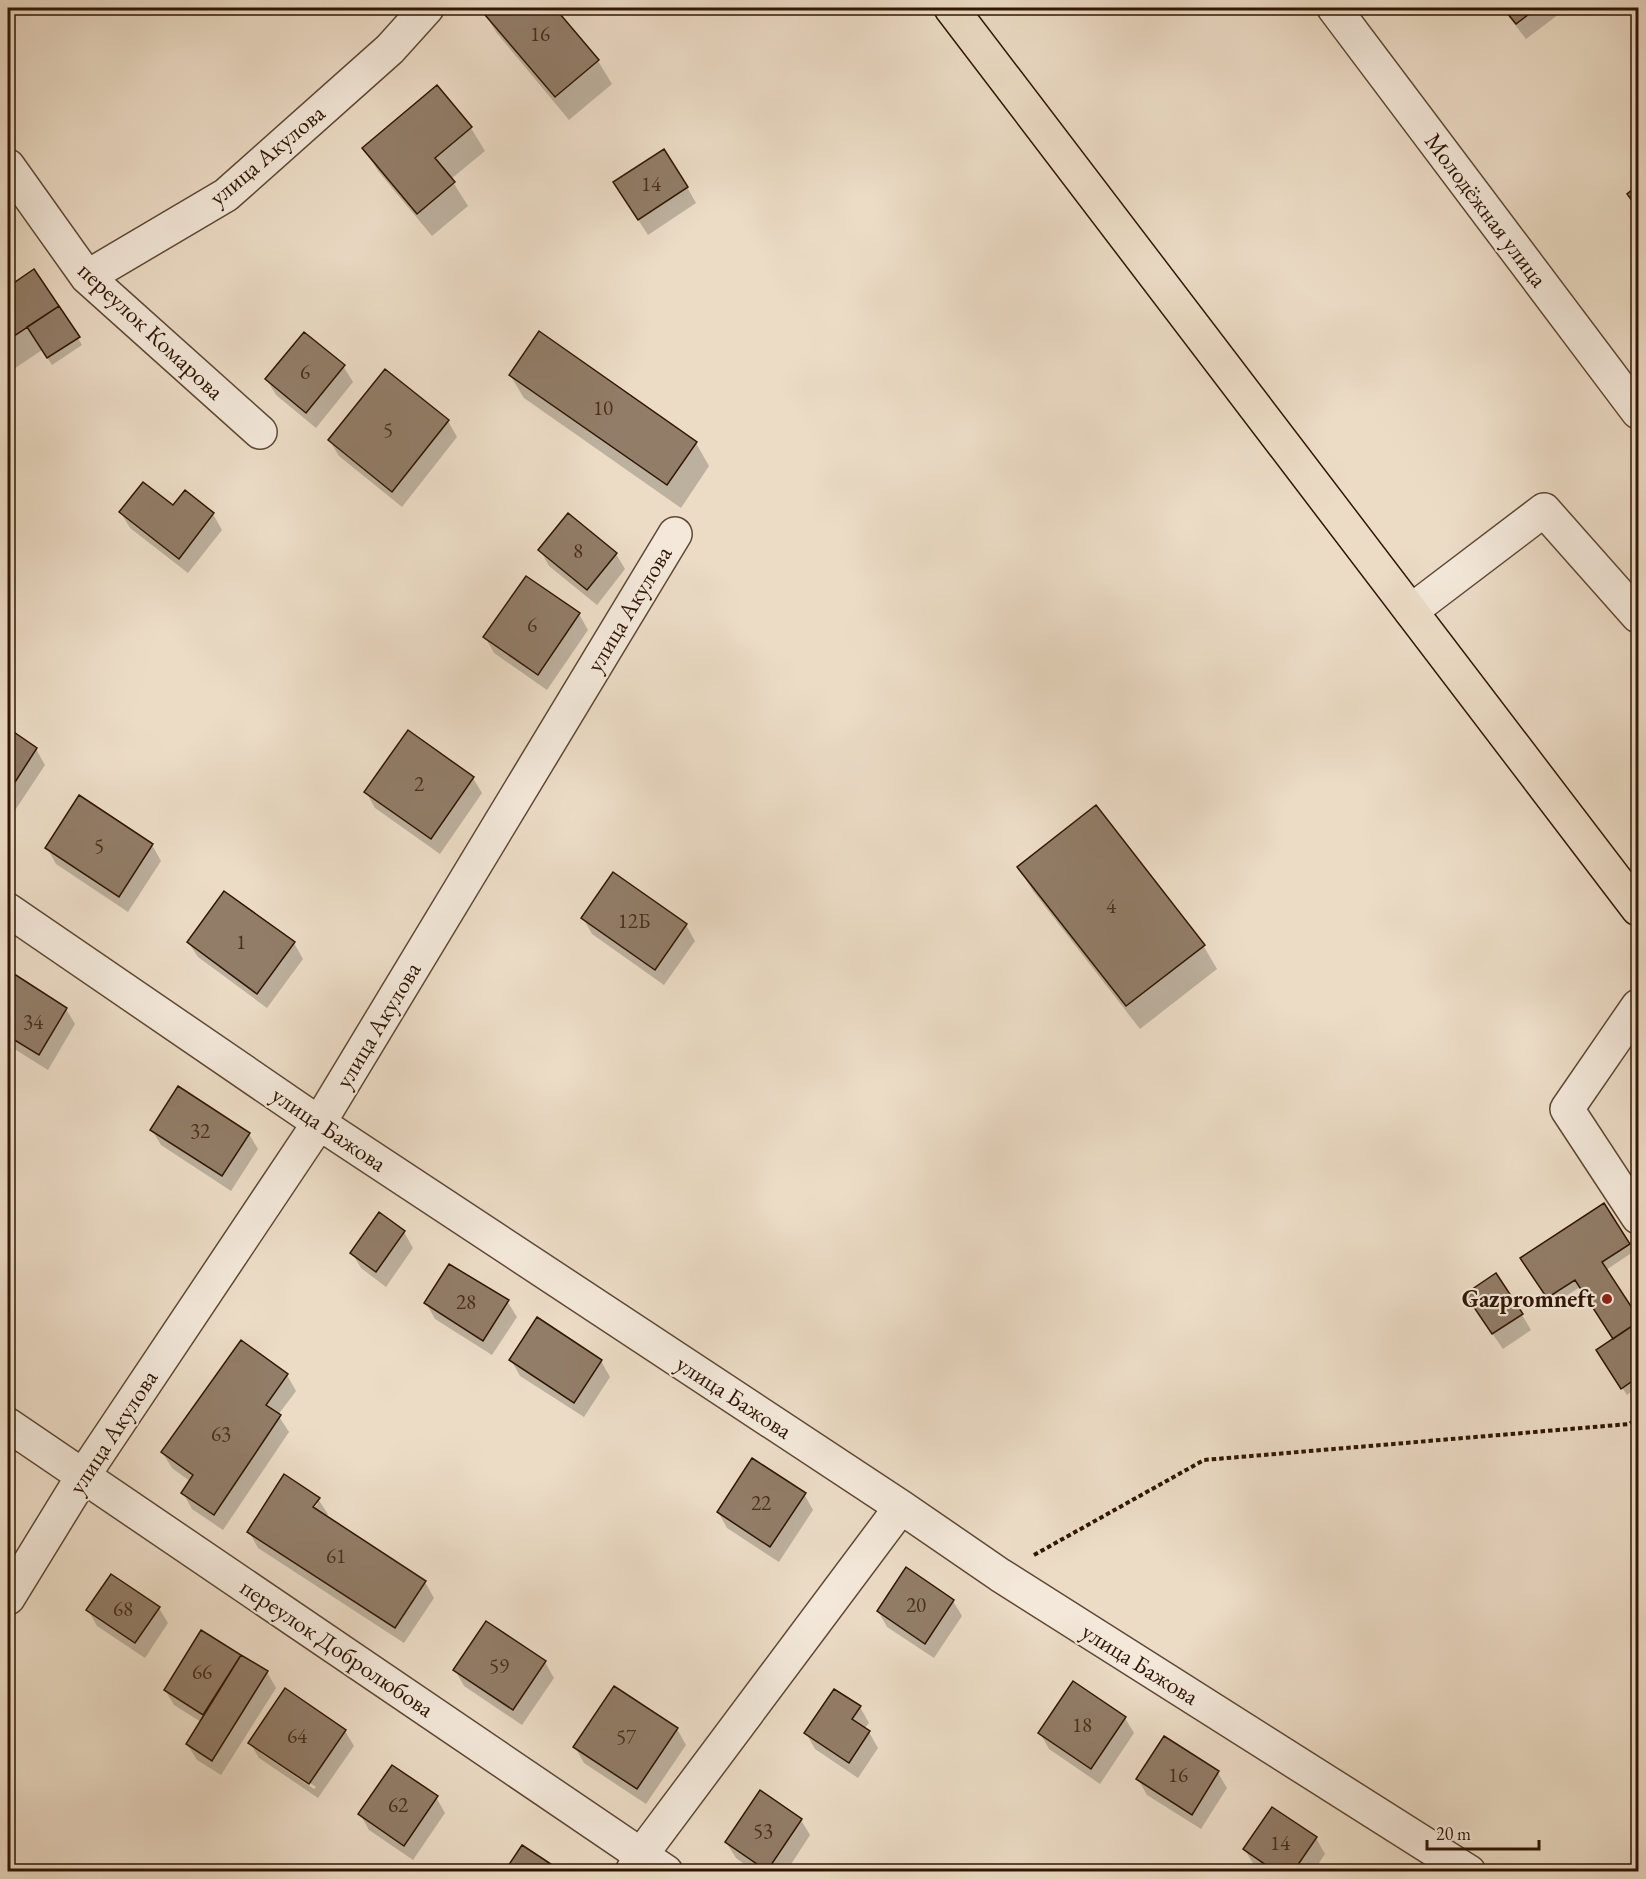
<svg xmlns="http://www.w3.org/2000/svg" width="1646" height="1879" font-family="'EB Garamond',serif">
<rect width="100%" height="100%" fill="#ecdcc6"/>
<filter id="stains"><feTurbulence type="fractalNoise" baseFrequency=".00333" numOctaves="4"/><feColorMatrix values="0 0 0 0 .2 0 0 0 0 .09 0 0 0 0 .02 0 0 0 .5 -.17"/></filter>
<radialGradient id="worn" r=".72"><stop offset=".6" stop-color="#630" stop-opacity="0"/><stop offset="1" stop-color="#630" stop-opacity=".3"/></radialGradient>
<path fill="#0003" fill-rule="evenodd" d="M484 8H554L598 61 612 84 569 120 496 32 482 9Z
M1502 8H1567L1526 39Z
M437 87 471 128 485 151 451 179 468 206 432 236 378 171 364 148Z
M687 187 696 203 648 235 624 198Z
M8 278 12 285 78 338 82 345 52 365 42 350 8 373Z
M343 366 353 382 316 428 276 395 267 380Z
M510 375 696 443 709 466 681 508 524 398Z
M448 421 457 437 402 507 339 456 330 441Z
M173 507 213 514 222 530 188 573 130 528 121 513Z
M540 550 616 554 625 569 597 605 549 566Z
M526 578 579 614 588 630 547 690 494 653 485 637Z
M8 729 36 749 45 765 8 821Z
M473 778 482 793 440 854 375 808 366 792Z
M152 845 161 861 128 912 56 864 47 848Z
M1019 868 1203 945 1217 969 1140 1029 1033 891Z
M583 918 686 925 695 941 664 985 592 934Z
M188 942 294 943 303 959 267 1008 198 957Z
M8 972 66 1009 75 1024 48 1070 8 1045Z
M152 1130 249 1134 258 1149 231 1191 161 1145Z
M404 1232 413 1248 386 1287 361 1268 352 1253Z
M1629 1244 1633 1252 1606 1270 1638 1320V1387L1627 1395 1602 1358 1615 1340 1580 1287 1552 1305 1526 1265Z
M507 1301 517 1317 492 1355 435 1319 426 1303Z
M8 1308 12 1315 8 1321Z
M1476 1310 1522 1315 1531 1330 1503 1349Z
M511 1360 601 1361 610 1377 584 1417 520 1376Z
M287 1375 296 1391 278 1415 289 1432 223 1530 192 1509 183 1493 191 1482 172 1468 162 1452Z
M804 1494 813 1510 779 1562 727 1528 718 1512Z
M318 1499 328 1514 326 1517 425 1582 434 1598 404 1643 258 1548 249 1532ZM314 1503H318L310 1514Z
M953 1601 962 1616 934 1658 887 1627 878 1611Z
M159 1608 168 1623 145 1658 97 1626 88 1610Z
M201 1632 267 1672 276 1688 221 1775 197 1760 187 1744 201 1722 174 1705 165 1690Z
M545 1662 554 1678 522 1725 464 1686 455 1670Z
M860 1707 869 1723 864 1729 869 1732 878 1748 858 1778 815 1749 806 1733Z
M1125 1718 1134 1733 1100 1784 1049 1749 1040 1733Z
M677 1729 686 1745 646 1804 584 1763 575 1747Z
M345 1731 354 1746 318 1798 259 1758 250 1743ZM261 1750 316 1787 314 1789 261 1753Z
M1164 1738 1218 1773 1227 1788 1201 1829 1147 1795 1138 1779Z
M436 1797 445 1813 413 1860 369 1830 360 1814Z
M801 1820 810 1835 786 1872H755L736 1858 726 1842Z
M1316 1838 1325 1854 1313 1872H1263L1254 1865 1245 1850Z"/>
<path fill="#927d68" stroke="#301603" stroke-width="1.5" d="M481 8H555L599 60 555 97 480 9Z
M1503 8H1537L1516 24Z
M437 85 472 127 435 158 455 182 417 214 362 148Z
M664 149 688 187 638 220 613 182Z
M1638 185V209L1627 194Z
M34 269 59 306 8 340V287Z
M59 306 80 337 47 358 27 327Z
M539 331 697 442 667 485 509 375Z
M304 332 345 365 306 413 265 379Z
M385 369 449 420 392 492 328 440Z
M143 482 173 505 185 490 214 513 179 559 119 512Z
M568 513 617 553 587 590 538 550Z
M526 576 580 613 538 675 483 637Z
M8 728 37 748 8 793Z
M408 730 474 777 431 839 364 792Z
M79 795 153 844 119 897 45 848Z
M1096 805 1205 945 1126 1006 1017 867Z
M613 872 687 924 655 970 581 918Z
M224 891 295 942 257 994 187 942Z
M8 970 67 1008 39 1055 8 1036Z
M178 1086 250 1133 222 1176 150 1130Z
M1604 1203 1630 1244 1602 1262 1638 1317V1322L1613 1339 1575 1280 1547 1298 1520 1258Z
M379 1212 405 1231 376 1272 350 1253Z
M449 1264 509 1300 483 1341 424 1303Z
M1496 1273 1523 1314 1492 1334 1465 1294Z
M537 1317 602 1360 574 1403 509 1360Z
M1638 1322V1377L1621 1389 1596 1350Z
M241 1340 288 1374 266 1405 281 1415 214 1515 181 1493 193 1475 161 1452Z
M752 1458 806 1493 770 1547 717 1512Z
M284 1474 320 1498 313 1507 426 1581 395 1628 247 1532Z
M906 1567 954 1600 925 1644 877 1611Z
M111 1574 160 1607 135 1643 86 1610Z
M486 1621 546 1661 513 1710 453 1670Z
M201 1630 241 1655 203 1715 164 1690Z
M241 1655 268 1671 212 1761 186 1744Z
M1073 1681 1126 1717 1091 1769 1038 1733Z
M614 1686 678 1728 637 1789 573 1747Z
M285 1688 346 1730 309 1784 248 1743Z
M834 1689 861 1706 852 1719 870 1731 849 1763 804 1733Z
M1164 1736 1219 1771 1192 1815 1136 1779Z
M392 1765 438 1796 404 1846 358 1814Z
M760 1790 802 1819 767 1871 725 1842Z
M1272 1807 1317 1837 1293 1872H1276L1243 1849Z
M522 1845 563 1872H504Z"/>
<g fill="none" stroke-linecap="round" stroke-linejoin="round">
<defs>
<path id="minor" d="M1334 8 1638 412
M8 166 87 277 260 432
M87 277 226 195 390 49 427 8
M1411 611 1544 510 1638 616
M8 910 319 1123 901 1507 1000 1575 1469 1872
M1638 1006 1567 1109 1638 1217
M8 1425 666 1872
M8 1598 83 1476 319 1123 675 534
M632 1872 641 1855 901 1507"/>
<path id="major" d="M951 8 1638 909"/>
</defs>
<use href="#minor" stroke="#5f4834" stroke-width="36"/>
<use href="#major" stroke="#301603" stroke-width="36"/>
<path stroke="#301603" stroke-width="4" stroke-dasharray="4.5 3" stroke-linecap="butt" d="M1034 1555 1204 1460 1629 1424 1638 1418"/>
<use href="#minor" stroke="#f3e8da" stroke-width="33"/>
<use href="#major" stroke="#ecdcc6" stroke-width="33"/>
</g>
<circle fill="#8f2418" stroke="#f3e8da" stroke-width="2" cx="1607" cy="1299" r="6"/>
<g text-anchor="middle" stroke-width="4.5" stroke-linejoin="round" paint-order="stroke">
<g font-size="21" fill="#48301c">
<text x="540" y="41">16</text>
<text x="651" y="191">14</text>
<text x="305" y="379">6</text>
<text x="603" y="415">10</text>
<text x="388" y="437">5</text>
<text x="578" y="558">8</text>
<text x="532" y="632">6</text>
<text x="419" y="791">2</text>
<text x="99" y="853">5</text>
<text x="1111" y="913">4</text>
<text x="634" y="928">12Б</text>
<text x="241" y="949">1</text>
<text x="33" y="1029">34</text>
<text x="200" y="1138">32</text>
<text x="466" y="1309">28</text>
<text x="221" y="1441">63</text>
<text x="761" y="1510">22</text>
<text x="336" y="1563">61</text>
<text x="916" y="1612">20</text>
<text x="123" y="1616">68</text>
<text x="499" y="1673">59</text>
<text x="202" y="1679">66</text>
<text x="1082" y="1732">18</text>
<text x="297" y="1743">64</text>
<text x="626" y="1744">57</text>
<text x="1178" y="1782">16</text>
<text x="398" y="1812">62</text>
<text x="763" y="1838">53</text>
<text x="1280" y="1850">14</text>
</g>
<g font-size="24" fill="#301603" stroke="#f3e8da">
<text transform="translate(267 155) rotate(-40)" y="8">улица Акулова</text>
<text transform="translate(1486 210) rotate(53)" y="8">Молодёжная улица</text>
<text transform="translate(151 331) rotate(43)" y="8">переулок Комарова</text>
<text transform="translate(629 609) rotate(-59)" y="8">улица Акулова</text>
<text transform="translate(378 1025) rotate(-59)" y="8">улица Акулова</text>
<text transform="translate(329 1129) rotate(34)" y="8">улица Бажова</text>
<text transform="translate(734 1397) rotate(33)" y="8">улица Бажова</text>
<text transform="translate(113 1432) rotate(-57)" y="8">улица Акулова</text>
<text transform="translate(337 1648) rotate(34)" y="8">переулок Добролюбова</text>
<text transform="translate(1140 1664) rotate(32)" y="8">улица Бажова</text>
</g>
<g font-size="24" font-weight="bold" fill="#301603" stroke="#f3e8da" text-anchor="end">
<text x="1595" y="1307">Gazpromneft</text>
</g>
</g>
<rect width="1646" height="1879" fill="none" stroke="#ecdcc6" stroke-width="30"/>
<rect x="9" y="9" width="1628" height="1861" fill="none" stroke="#301603" stroke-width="3"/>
<rect x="15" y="15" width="1616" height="1849" fill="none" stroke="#301603" stroke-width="1.5"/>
<path d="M1427 1840v9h112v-9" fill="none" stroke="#301603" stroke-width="3"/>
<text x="1436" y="1840" font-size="18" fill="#301603" stroke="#f3e8da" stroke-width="4.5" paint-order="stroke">20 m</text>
<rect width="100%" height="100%" filter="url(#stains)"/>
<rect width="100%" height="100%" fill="url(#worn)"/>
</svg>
